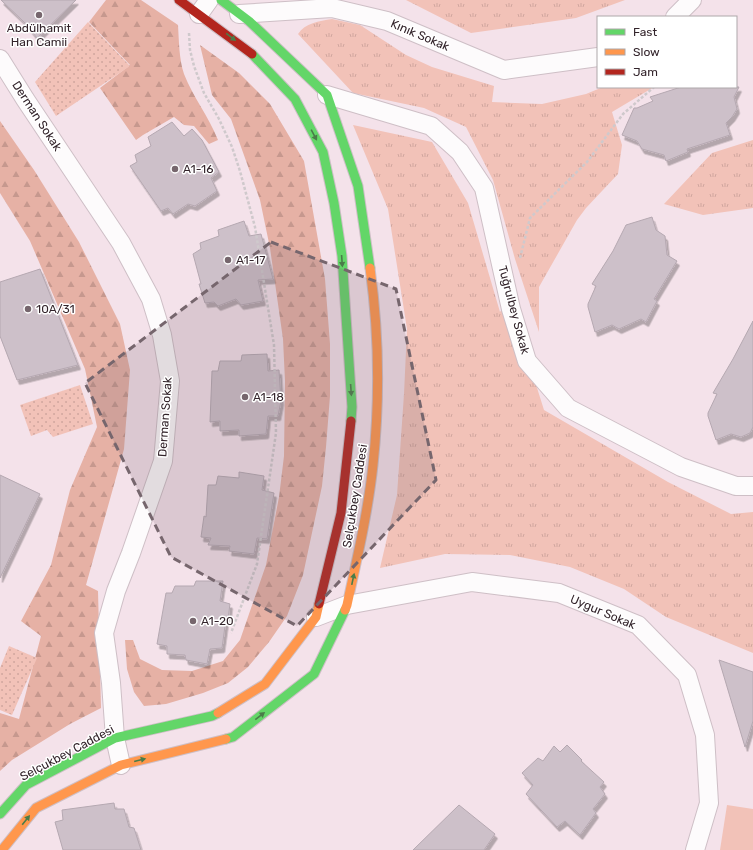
<svg xmlns="http://www.w3.org/2000/svg" width="753" height="850" font-family="Rubik,sans-serif">
<defs>
<pattern id="grass-tufts" width="24" height="20" patternUnits="userSpaceOnUse"><rect width="24" height="20" fill="#f2c2b8"/><path d="M3 7l-1-3M5 7V3M7 7l1-3M15 17l-1-3M17 17v-4M19 17l1-3" fill="none" stroke="#d0a69e"/></pattern>
<pattern id="forest-firs" width="22" height="20" patternUnits="userSpaceOnUse"><rect width="22" height="20" fill="#e6b1a5"/><path d="M5 1l3.5 6h-7zM16 11l3.5 6h-7z" fill="#c6988e"/></pattern>
<pattern id="park-dots" width="8" height="8" patternUnits="userSpaceOnUse"><rect width="8" height="8" fill="#f2c2b8"/><path d="M2 2h.1M6 6h.1" fill="none" stroke="#d0a69e" stroke-width="1.8" stroke-linecap="round"/></pattern>
<filter id="shadow"><feDropShadow dx="2.5" dy="4.5" stdDeviation="0" flood-color="#0004"/></filter>
</defs>
<rect width="100%" height="100%" fill="#f4e2ea"/>
<path fill="url(#grass-tufts)" d="M406 0H625L576 18 471 33Z
M332 19 360 25 406 55 432 67 494 86 492 102 542 104 586 94 603 87H654L612 112 622 145 618 174 586 208 577 220 539 287V332L515 259 493 180 466 127 424 108 353 93 298 34C305 23 319 21 332 19Z
M353 125 432 142 468 203 500 312 509 299 544 410 668 482 731 514 753 512V653L666 617 624 589 570 567 510 555 445 554 380 568 397 495 404 394 407 329 388 209Z
M753 140V208L703 215 664 204 712 153Z"/>
<path fill="url(#forest-firs)" d="M106 0H141L178 25C179 41 179 59 184 74 193 97 209 117 218 140L209 144 194 126 184 125 174 117 143 135 136 140 100 88 130 65 89 22Z
M200 45 239 73 270 104 304 161 325 279 330 344V396L326 447 322 486 303 575 287 616 269 642 248 667 228 683 203 693 166 704 144 706 134 692 127 669 125 640H133L140 659 162 670 192 671 223 661 240 640 266 565 279 497 284 456 285 381 283 339 270 248 260 200 231 119 212 95Z
M0 121 34 170 79 242 120 324 130 370 124 449 86 585 98 591 101 708 70 724 12 760 0 771V713L19 719 41 636 21 621 51 565 70 490 97 427 85 369 30 241 0 193Z"/>
<path fill="url(#park-dots)" d="M88 22 130 66 56 116 35 82Z
M80 385 93 424 53 437 47 430 31 436 20 405Z
M9 646 37 658 12 715 0 710V668Z"/>
<path fill="#f2c2b8" d="M727 805 753 809V850H720Z"/>
<path fill="#cdc0c9" stroke="#b5a8b1" filter="url(#shadow)" d="M1 0H76L37 38 24 22Z
M681 87H739L734 97 737 109 732 117 726 123 730 135 687 149 688 152 666 161 664 155 642 149 637 141 622 135 634 108H637L653 101 650 97Z
M172 122 184 136 192 129 202 140 219 172 211 178 217 191 195 206 188 204 173 214 168 208 161 211 130 166 137 162 135 155 151 146 148 137Z
M652 217 656 230 665 236 667 255 677 261 654 299 657 301 646 322 641 319 619 329 612 325 595 332 588 307V304L596 286 592 284 613 251 626 225Z
M244 221 249 236 261 234 273 279 258 280 263 301 241 305 236 299 218 306 214 302 205 303 199 284H201L193 254 201 249 200 243 219 236 218 230Z
M40 269 78 365 17 380 0 336V282Z
M753 321V427L750 433 741 437 731 434 716 440 708 416V413L717 394 713 393 733 359Z
M267 354 268 371 279 370 281 401 278 416H268L266 434 239 436V430L220 431V421L210 422 212 371H218L220 361H241L242 355Z
M239 472 264 476 262 490 274 493 267 539 257 538 254 554 229 551 230 546 208 545 211 538 201 537 204 516 206 517 208 485H216L218 476 239 478Z
M0 475 40 494 0 578Z
M196 581H223L220 601 230 604 228 619H226L222 648 210 649 207 664 186 660 185 655 167 654V646L157 644 166 593H172L175 586H194Z
M719 660 753 672V721L745 747Z
M567 745 582 760 581 761 604 782 600 787 605 794 593 809 596 813 580 835 565 821 557 827 526 794 533 785 522 773 538 758 543 761 554 746 560 752Z
M114 803 115 809H124L129 827 134 828 141 850H63L55 822 63 820 62 810Z
M459 805 495 834 484 850H413Z"/>
<g fill="none" stroke-linecap="round" stroke-linejoin="round">
<defs>
<path id="street" d="M199 14 209 0
M239 14 332 8 387 21 504 70 598 57
M675 17 692 0
M0 59 25 99 121 243 151 299 162 335 170 381 163 461 131 553 116 591 104 633 111 683 115 738 121 765
M327 95 431 126 460 152 484 188 511 309 527 361 568 408 681 467 736 486H753
M316 617 347 605 472 582 559 593 638 625 687 675 705 735 709 803 695 850"/>
<path id="fast" d="M221 0 249 21 327 95 358 186 370 268
M252 54 295 99 323 152 334 203 342 256 352 407 351 421
M226 739 233 737 314 674 345 610
M0 814 26 785 115 738 212 716 218 713"/>
<path id="slow" d="M345 610 347 605C357 559 368 512 373 465 380 399 379 333 370 268
M218 713 265 684 316 617 319 604
M2 850 36 808 121 765 226 739"/>
<path id="jam" d="M179 0 252 54
M319 604 341 513 351 421"/>
</defs>
<use href="#street" stroke="#cebfc6" stroke-width="20"/>
<use href="#fast" stroke="#cebfc6" stroke-width="11"/>
<use href="#slow" stroke="#cebfc6" stroke-width="11"/>
<use href="#jam" stroke="#cebfc6" stroke-width="11"/>
<path stroke="#cfc9cc" stroke-width="2.5" stroke-dasharray="3 2" stroke-linecap="butt" d="M189 33 190 50 194 66 204 93 219 119 232 147 240 171 255 227 274 345 276 433 257 564 231 633
M520 258 530 218 587 162 623 114 654 87"/>
<use href="#street" stroke="#fdfbfc" stroke-width="18"/>
<use href="#fast" stroke="#63d668" stroke-width="9"/>
<use href="#slow" stroke="#ff974d" stroke-width="9"/>
<use href="#jam" stroke="#b3261e" stroke-width="9"/>
</g>
<defs><path id="oneway-solid" d="M-6-.8H1V-3.2L6.5 0L1 3.2V.8H-6Z"/></defs>
<g fill="#4a7c49">
<use href="#oneway-solid" transform="translate(231 37) rotate(37)"/>
<use href="#oneway-solid" transform="translate(314 135) rotate(62)"/>
<use href="#oneway-solid" transform="translate(342 261) rotate(86)"/>
<use href="#oneway-solid" transform="translate(351 390) rotate(86)"/>
<use href="#oneway-solid" transform="translate(353 579) rotate(-78)"/>
<use href="#oneway-solid" transform="translate(260 716) rotate(-38)"/>
<use href="#oneway-solid" transform="translate(140 760) rotate(-14)"/>
<use href="#oneway-solid" transform="translate(26 820) rotate(-51)"/>
</g>
<path fill="#76666d" fill-opacity="0.2" stroke="#76666d" stroke-width="3" stroke-dasharray="8 5" stroke-linejoin="round" d="M271 242 396 289 436 480 297 626 171 557 85 383Z"/>
<g fill="#76666d" stroke="#fff" stroke-width="1.5">
<circle cx="39" cy="15" r="4"/>
<circle cx="175" cy="169" r="4"/>
<circle cx="228" cy="260" r="4"/>
<circle cx="28" cy="309" r="4"/>
<circle cx="245" cy="397" r="4"/>
<circle cx="193" cy="621" r="4"/>
</g>
<g text-anchor="middle" stroke-width="3" stroke-linejoin="round" paint-order="stroke">
<g font-size="12" fill="#32232a" stroke="#fff" text-anchor="start">
<text x="39" y="32" text-anchor="middle">Abdülhamit<tspan x="39" dy="14">Han Camii</tspan></text>
<text x="183" y="173">A1-16</text>
<text x="236" y="264">A1-17</text>
<text x="36" y="313">10A/31</text>
<text x="253" y="401">A1-18</text>
<text x="201" y="625">A1-20</text>
</g>
<g font-size="12" fill="#32232a" stroke="#fff">
<text transform="translate(420 35) rotate(23)" y="4">Kınık Sokak</text>
<text transform="translate(37 116) rotate(57)" y="4">Derman Sokak</text>
<text transform="translate(514 310) rotate(75)" y="4">Tuğrulbey Sokak</text>
<text transform="translate(165 417) rotate(-86)" y="4">Derman Sokak</text>
<text transform="translate(355 496) rotate(-81)" y="4">Selçukbey Caddesi</text>
<text transform="translate(603 612) rotate(23)" y="4">Uygur Sokak</text>
<text transform="translate(67 753) rotate(-28)" y="4">Selçukbey Caddesi</text>
</g>
</g>
<rect x="597" y="16" width="140" height="72" fill="#ffffff" stroke="#ada7aa"/>
<rect x="605" y="29" width="20" height="6" fill="#63d668" stroke="#ada7aa"/>
<text x="633" y="36" font-size="12" fill="#32232a">Fast</text>
<rect x="605" y="49" width="20" height="6" fill="#ff974d" stroke="#ada7aa"/>
<text x="633" y="56" font-size="12" fill="#32232a">Slow</text>
<rect x="605" y="69" width="20" height="6" fill="#b3261e" stroke="#ada7aa"/>
<text x="633" y="76" font-size="12" fill="#32232a">Jam</text>
</svg>
